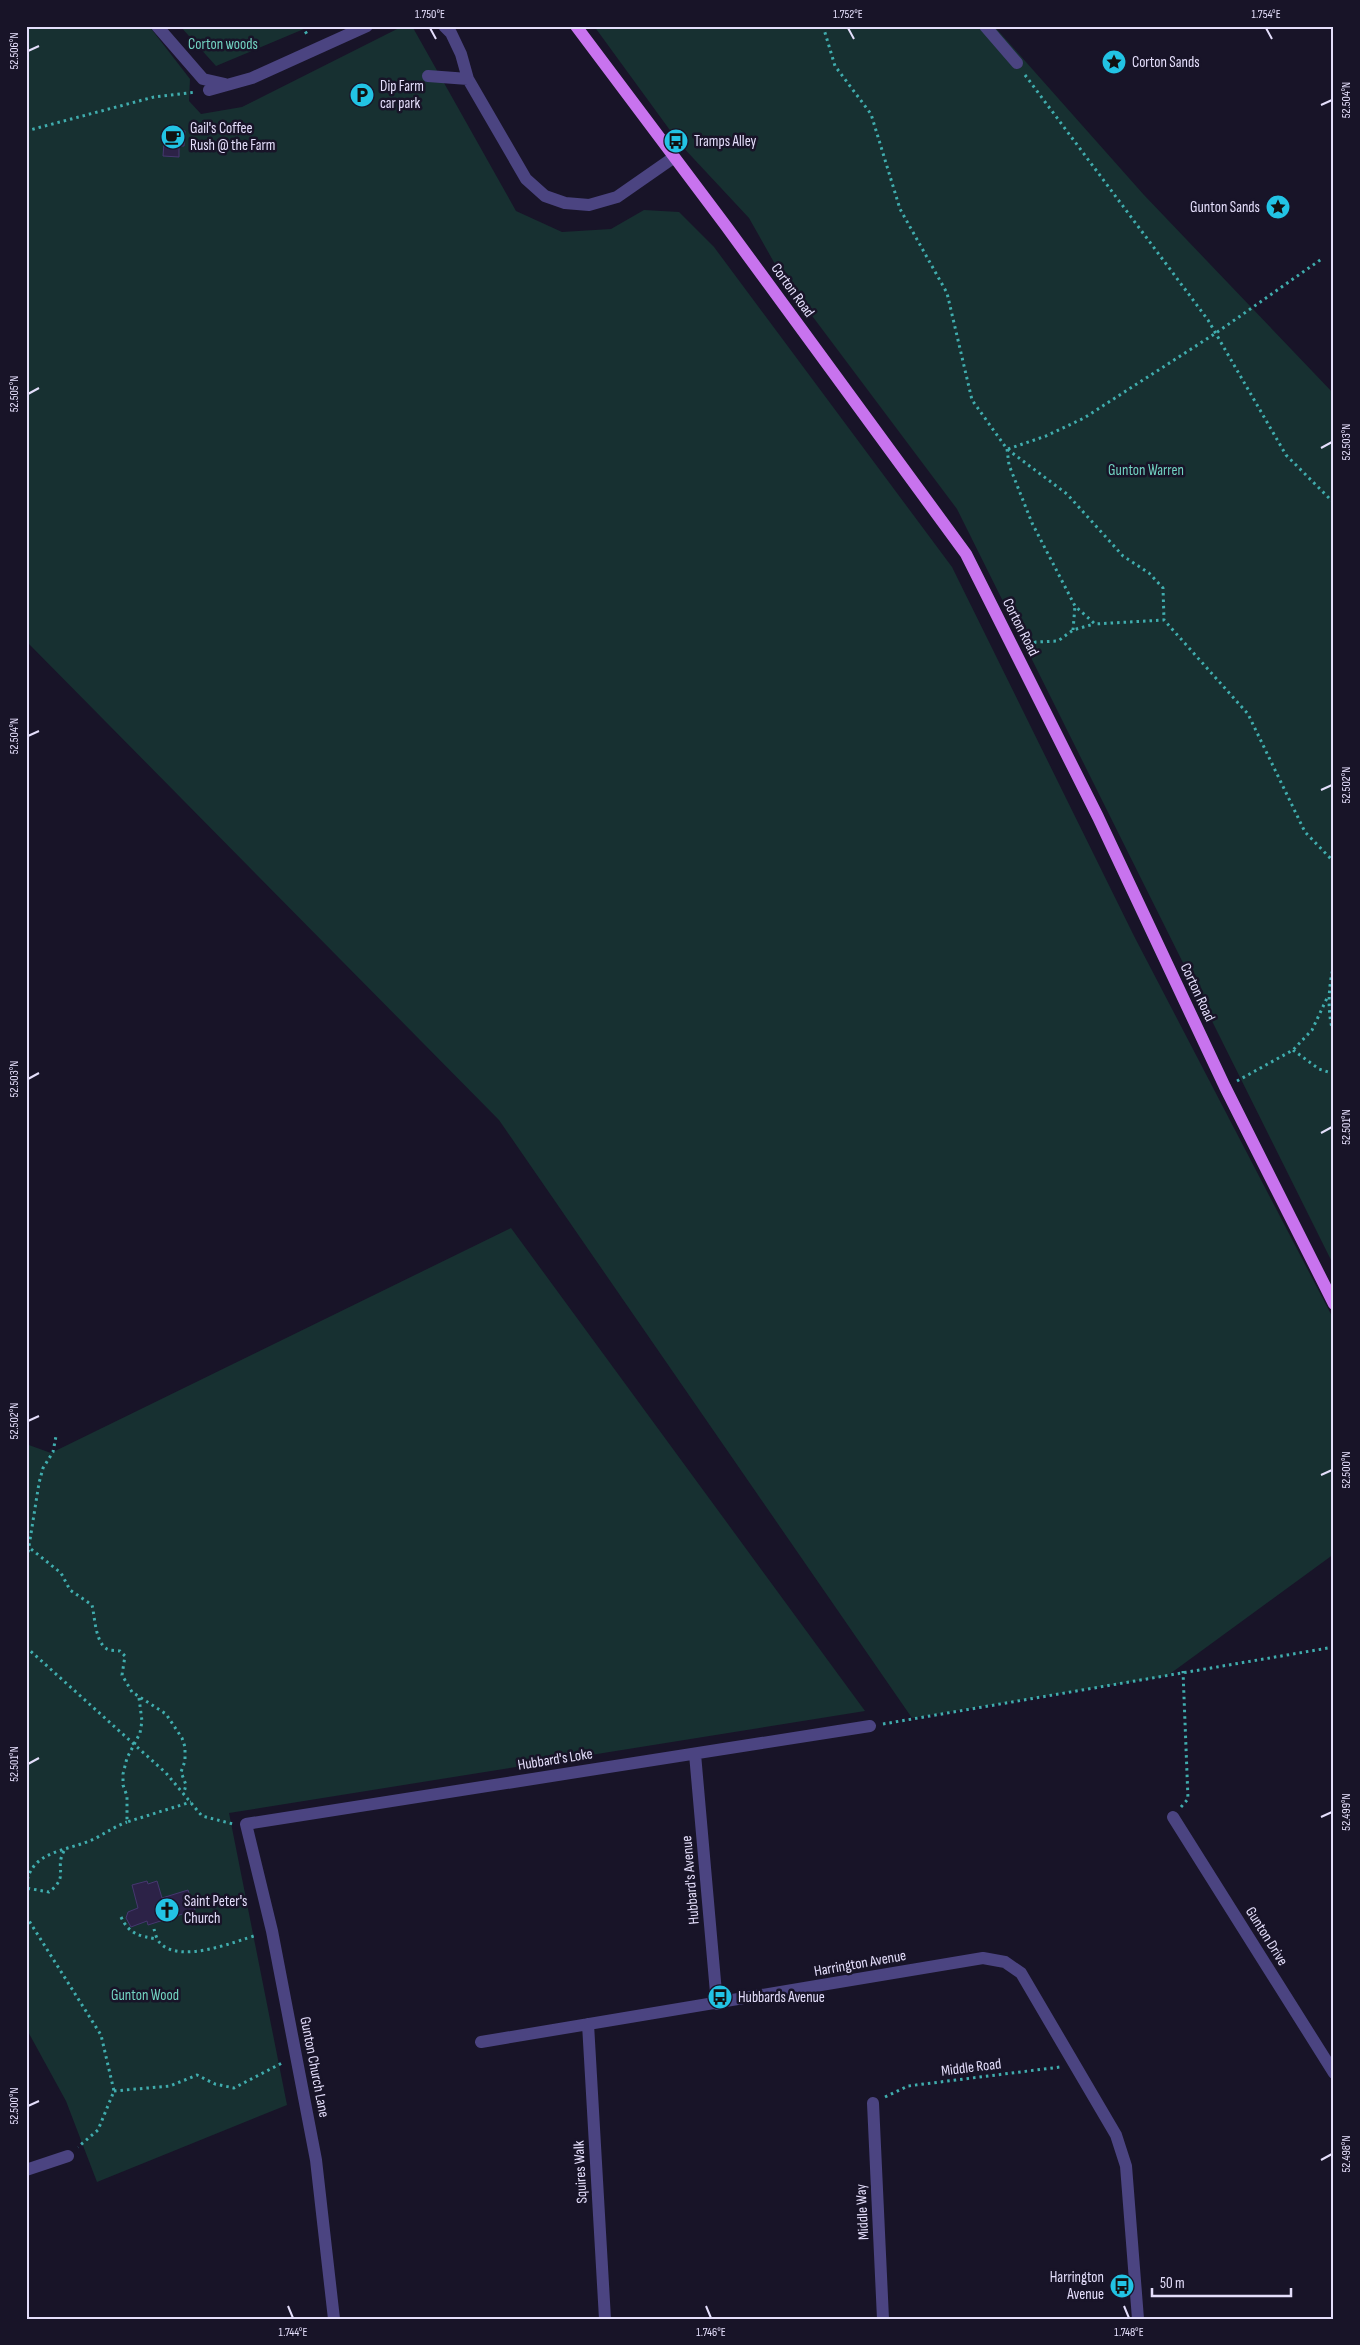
<svg xmlns="http://www.w3.org/2000/svg" width="1360" height="2345" font-family="'Sofia Sans Condensed',sans-serif">
<rect width="100%" height="100%" fill="#181428"/>
<path fill="#173031" d="M26 26H149L190 79 189 101 201 114 242 107 403 26H412L516 211 562 232 611 229 644 210 679 212 714 247 952 567 1134 936 1334 1320V1554L1167 1676 912 1718 499 1120 26 641Z
M180 26H311L216 66Z
M594 26H994L1144 195 1334 394V1266L957 509 780 273 749 218 680 144Z
M511 1228 865 1711 229 1813 287 2105 97 2182 66 2101 26 2028V1444L51 1453Z"/>
<path fill="#2c2247" stroke="#463770" d="M165 130 185 131 184 146H179V157L163 156Z
M147 1881 148 1884 157 1881 162 1898 188 1890 195 1910 148 1925 147 1921 131 1927 126 1918 128 1912 138 1908 132 1885Z"/>
<g fill="none" stroke-linecap="round" stroke-linejoin="round">
<path stroke="#40adae" stroke-width="3" stroke-dasharray="2.5 4" stroke-linecap="butt" d="M302 26 308 36
M823 26 835 66 871 114 900 209 947 293 972 400 1007 449 1067 494 1123 556 1149 573 1163 588 1164 620
M1025 75 1208 320 1286 455 1334 503
M26 131 154 97 196 92
M1007 449 1009 465 1032 523 1075 606 1095 624 1164 620 1248 714 1305 832 1334 862
M1008 449 1046 436 1084 418 1216 333 1323 258
M1073 630 1075 606
M1028 645 1036 642 1058 641 1073 630 1094 624
M1334 965C1328 986 1327 1014 1334 1035
M1293 1050 1319 1069 1334 1074
M1237 1081 1293 1050 1312 1030 1328 996
M26 1545 61 1573 70 1590 92 1605C95 1617 95 1642 107 1649 110 1651 116 1650 120 1651L125 1656 122 1675 132 1692 166 1714 182 1738 185 1747V1761L181 1772 186 1785 184 1792
M26 1565 39 1483 43 1468 53 1452 56 1436
M26 1647 166 1773 202 1816 233 1824
M139 1698 142 1721 140 1733 127 1758 123 1774V1785L127 1796V1822L191 1802
M883 1724 1334 1647
M1181 1807 1188 1799 1183 1671
M64 1851C54 1869 70 1876 49 1892L26 1888C29 1849 68 1852 96 1838 107 1832 116 1826 127 1822
M26 1916 101 2035 114 2091 98 2130 78 2147
M121 1917C129 1934 139 1936 157 1939
M154 1929C155 1933 157 1940 160 1943 180 1964 234 1942 257 1935
M114 2091 170 2086 197 2075 215 2084 234 2088 282 2063
M885 2097 908 2086 1060 2067"/>
<path stroke="#4b4481" stroke-width="12" d="M157 26 203 79 225 84
M444 26 451 33 461 54 468 79 526 179 545 196 565 203 589 205 617 197 673 158
M985 26 1017 63
M428 76 468 79
M209 90 252 78 367 26
M695 1754 717 2004
M1173 1817 1334 2073
M588 2024 605 2319
M481 2042 983 1958 1005 1962 1021 1973 1116 2135 1126 2166 1138 2319
M873 2103 883 2319
M26 2170 68 2156
M334 2319 316 2160 272 1931 246 1824 870 1726"/>
<path stroke="#c873ee" stroke-width="12" d="M576 26 726 226 966 554 1098 817 1225 1087 1334 1304"/>
</g>
<path fill="none" stroke="#e4defb" stroke-width="2" d="M430 28 436 39M848 28 854 39M1266 28 1272 39M28 51 39 46M1321 105 1332 100M28 394 39 388M1321 448 1332 442M28 736 39 731M1321 790 1332 785M28 1079 39 1073M1321 1133 1332 1127M28 1421 39 1416M1321 1475 1332 1470M28 1764 39 1758M1321 1817 1332 1812M28 2106 39 2101M1321 2160 1332 2154M288 2306 293 2318M706 2306 711 2318M1124 2306 1129 2318"/>
<defs>
<symbol id="sight-disc" viewBox="-11 -11 22 22"><circle r="9.5" fill="#22c3e4" stroke="#181428"/><path d="M0-6L1.8-2.2L6-1.7L2.9 1.2L3.7 5.4L0 3.3L-3.7 5.4L-2.9 1.2L-6-1.7L-1.8-2.2Z" fill="#111"/></symbol>
<symbol id="parking-disc" viewBox="-11 -11 22 22"><circle r="9.5" fill="#22c3e4" stroke="#181428"/><path d="M-3.5-5.5H1a3.5 3.5 0 0 1 0 7H-1V5.5H-3.5ZM-1-3.4V-.6H.8a1.4 1.4 0 0 0 0-2.8Z" fill="#111"/></symbol>
<symbol id="cafe-disc" viewBox="-11 -11 22 22"><circle r="9.5" fill="#22c3e4" stroke="#181428"/><path d="M-5.5-4.5H6V0H3Q3 3.5 0 3.5H-2.5Q-5.5 3.5-5.5 0ZM3-3.2v2h1.7v-2ZM-6 4.5H4V6H-6Z" fill="#111"/></symbol>
<symbol id="bus-disc" viewBox="-11 -11 22 22"><circle r="9.5" fill="#22c3e4" stroke="#181428"/><path d="M-5-6H5V4H4V6H2V4H-2V6H-4V4H-5ZM-3.5-4V0h7V-4ZM-3.5 1.2v1.5H-2V1.2ZM2 1.2v1.5H3.5V1.2Z" fill="#111"/></symbol>
<symbol id="church-disc" viewBox="-11 -11 22 22"><circle r="9.5" fill="#22c3e4" stroke="#181428"/><path d="M-1.2-6h2.4v3.5h3.3v2.4h-3.3V6h-2.4V-.1h-3.3v-2.4h3.3Z" fill="#111"/></symbol>
</defs>
<g fill-rule="evenodd">
<use href="#sight-disc" x="1100" y="48" width="28" height="28"/>
<use href="#parking-disc" x="348" y="81" width="28" height="28"/>
<use href="#cafe-disc" x="159" y="123" width="28" height="28"/>
<use href="#bus-disc" x="662" y="127" width="28" height="28"/>
<use href="#sight-disc" x="1264" y="193" width="28" height="28"/>
<use href="#church-disc" x="153" y="1896" width="28" height="28"/>
<use href="#bus-disc" x="706" y="1983" width="28" height="28"/>
<use href="#bus-disc" x="1108" y="2272" width="28" height="28"/>
</g>
<g text-anchor="middle" stroke-width="5" stroke-linejoin="round" paint-order="stroke">
<g font-size="15" fill="#72d3c2" stroke="#181428">
<text x="223" y="49">Corton woods</text>
<text x="1146" y="475">Gunton Warren</text>
<text x="145" y="2000">Gunton Wood</text>
</g>
<g font-size="15" fill="#e4defb" stroke="#181428" text-anchor="start">
<text x="1132" y="67">Corton Sands</text>
<text x="380" y="91">Dip Farm<tspan x="380" dy="17">car park</tspan></text>
<text x="190" y="133">Gail's Coffee<tspan x="190" dy="17">Rush @ the Farm</tspan></text>
<text x="694" y="146">Tramps Alley</text>
<text x="1260" y="212" text-anchor="end">Gunton Sands</text>
<text x="184" y="1906">Saint Peter's<tspan x="184" dy="17">Church</tspan></text>
<text x="738" y="2002">Hubbards Avenue</text>
<text x="1104" y="2282" text-anchor="end">Harrington<tspan x="1104" dy="17">Avenue</tspan></text>
</g>
<g font-size="15" fill="#e4defb" stroke="#181428">
<text transform="translate(793 290) rotate(54)" y="5">Corton Road</text>
<text transform="translate(1021 627) rotate(63)" y="5">Corton Road</text>
<text transform="translate(1198 992) rotate(65)" y="5">Corton Road</text>
<text transform="translate(555 1759) rotate(-9)" y="5">Hubbard's Loke</text>
<text transform="translate(690 1880) rotate(-95)" y="5">Hubbard's Avenue</text>
<text transform="translate(1267 1936) rotate(58)" y="5">Gunton Drive</text>
<text transform="translate(860 1963) rotate(-10)" y="5">Harrington Avenue</text>
<text transform="translate(315 2067) rotate(79)" y="5">Gunton Church Lane</text>
<text transform="translate(971 2067) rotate(-7)" y="5">Middle Road</text>
<text transform="translate(580 2172) rotate(-93)" y="5">Squires Walk</text>
<text transform="translate(862 2212) rotate(-93)" y="5">Middle Way</text>
</g>
</g>
<rect width="1360" height="2345" fill="none" stroke="#181428" stroke-width="55"/>
<path d="M1152 2288v8h139v-8" fill="none" stroke="#e4defb" stroke-width="2.5"/>
<text x="1160" y="2288" font-size="15" fill="#e4defb" stroke="#181428" stroke-width="4" paint-order="stroke">50 m</text>
<rect x="28" y="28" width="1304" height="2290" fill="none" stroke="#e4defb" stroke-width="2"/>
<g font-size="12" text-anchor="middle" fill="#e4defb">
<text x="430" y="18">1.750°E</text>
<text x="848" y="18">1.752°E</text>
<text x="1266" y="18">1.754°E</text>
<text transform="translate(14 51) rotate(-90)" y="4">52.506°N</text>
<text transform="translate(1346 100) rotate(-90)" y="4">52.504°N</text>
<text transform="translate(14 394) rotate(-90)" y="4">52.505°N</text>
<text transform="translate(1346 442) rotate(-90)" y="4">52.503°N</text>
<text transform="translate(14 736) rotate(-90)" y="4">52.504°N</text>
<text transform="translate(1346 785) rotate(-90)" y="4">52.502°N</text>
<text transform="translate(14 1079) rotate(-90)" y="4">52.503°N</text>
<text transform="translate(1346 1127) rotate(-90)" y="4">52.501°N</text>
<text transform="translate(14 1421) rotate(-90)" y="4">52.502°N</text>
<text transform="translate(1346 1470) rotate(-90)" y="4">52.500°N</text>
<text transform="translate(14 1764) rotate(-90)" y="4">52.501°N</text>
<text transform="translate(1346 1812) rotate(-90)" y="4">52.499°N</text>
<text transform="translate(14 2106) rotate(-90)" y="4">52.500°N</text>
<text transform="translate(1346 2154) rotate(-90)" y="4">52.498°N</text>
<text x="293" y="2336">1.744°E</text>
<text x="711" y="2336">1.746°E</text>
<text x="1129" y="2336">1.748°E</text>
</g>
</svg>
